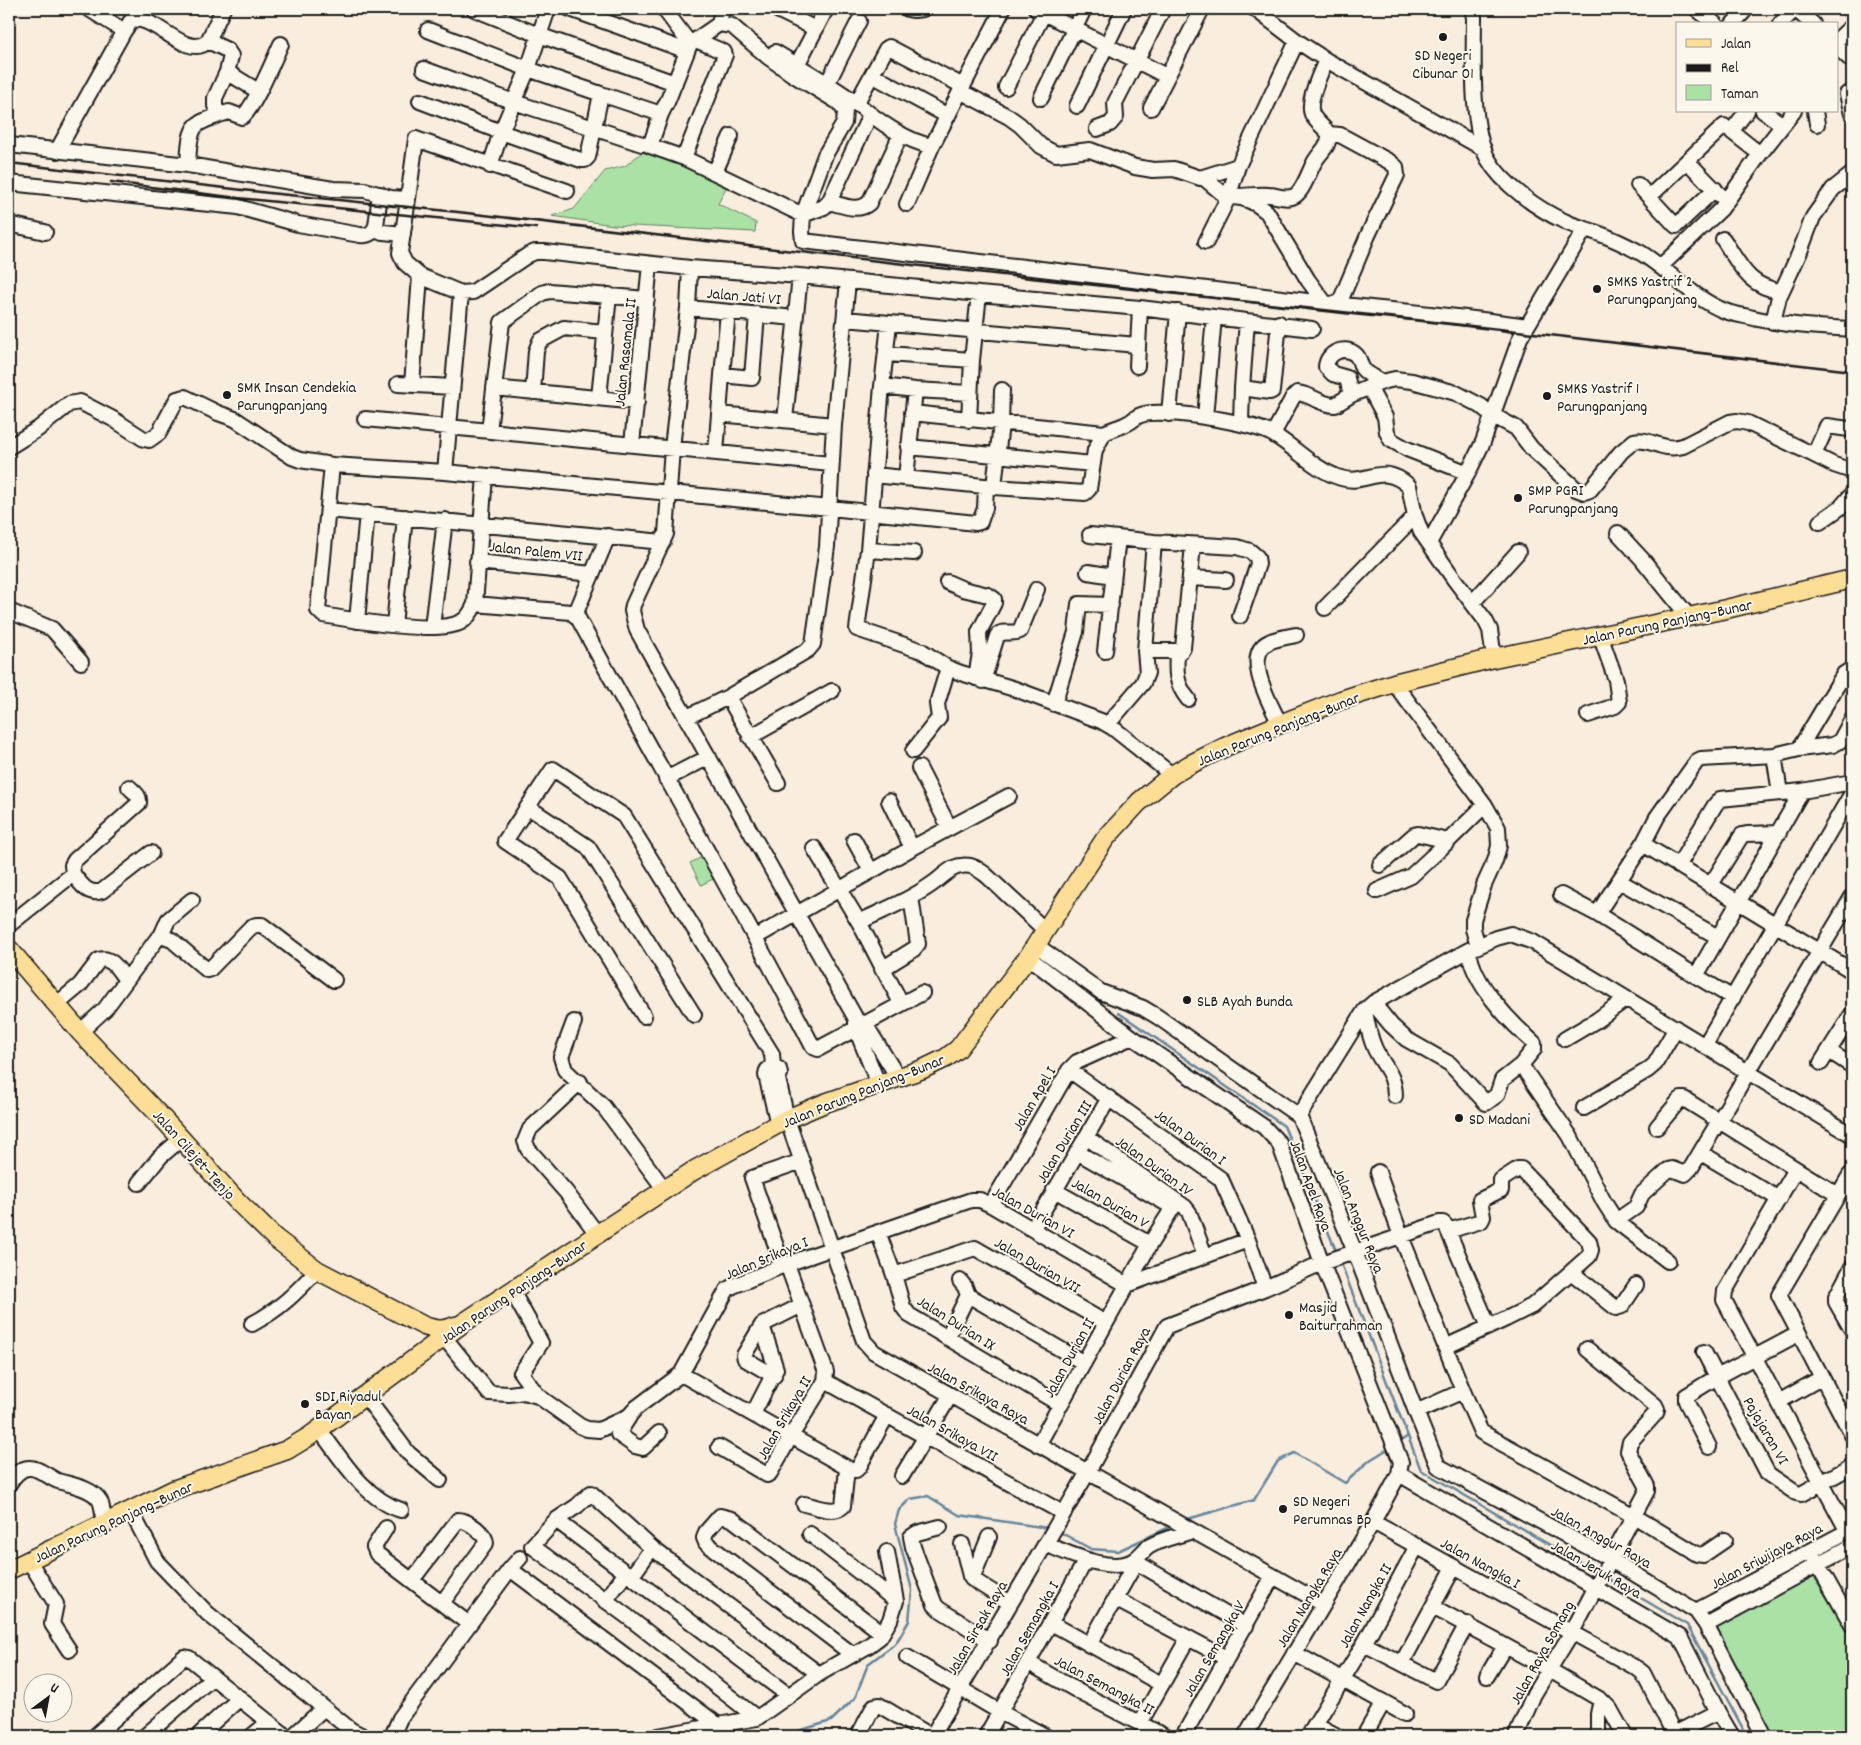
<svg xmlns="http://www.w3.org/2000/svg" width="1861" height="1745" font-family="Dekko,sans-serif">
<rect width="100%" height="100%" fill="#f9eddd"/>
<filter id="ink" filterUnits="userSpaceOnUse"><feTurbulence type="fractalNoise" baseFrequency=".02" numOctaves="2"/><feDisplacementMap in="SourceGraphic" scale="10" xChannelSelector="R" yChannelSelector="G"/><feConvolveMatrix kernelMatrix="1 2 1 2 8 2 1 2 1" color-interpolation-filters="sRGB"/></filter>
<g filter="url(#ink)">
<path fill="#aae2a6" stroke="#637f61" d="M646 149 728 184 718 204 756 223 755 232 613 225 552 216 574 209 605 171 625 166Z
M702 857 713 879 701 885 690 863Z
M1811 1572 1852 1640V1728L1839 1736H1769L1713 1627Z"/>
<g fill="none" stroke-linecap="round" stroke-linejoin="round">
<path stroke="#63869d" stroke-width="2.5" d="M1119 1013 1284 1126 1337 1253
M1340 1261 1421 1470 1598 1573
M1398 1443 1408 1436
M1184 1520 1254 1500 1278 1461 1294 1453 1345 1483 1370 1460 1391 1447
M1058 1531 1091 1549 1118 1551 1174 1525
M1605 1577 1687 1625 1747 1736
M782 1736 831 1721 855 1698 868 1664 896 1643 909 1621 912 1590 895 1524 899 1510 910 1499 928 1496 959 1515 1048 1528"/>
<defs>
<path id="minor" d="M89 9 124 31
M474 9 539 35 675 83
M570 9 687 51
M664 9 690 44
M722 9 719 24 732 26 768 57 792 74 838 102 845 111 844 123 825 155 803 215 802 231 803 241C965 259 1128 280 1290 299 1369 309 1448 314 1527 326
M775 9 816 29
M908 9 914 10 923 9
M1036 9 1166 76
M1255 9 1297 41 1326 60 1484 149
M1472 9 1474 17C1474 54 1470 128 1488 159 1502 184 1539 210 1564 221 1575 227 1588 229 1600 234 1614 239 1628 246 1641 253 1669 270 1695 300 1725 311 1736 315 1747 316 1758 319 1791 326 1819 327 1852 329
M1697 9 1715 24
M1795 9 1813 24
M1849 9 1852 12
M130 22C134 21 137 19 141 20 160 23 190 59 208 41L223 9
M719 24 690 44 668 100 661 114 650 146 684 158 803 215 824 207 829 202 870 115
M1733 24 1746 9
M1780 24 1795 9
M428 30 528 69 601 94
M1837 40 1852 26
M208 41 227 50 231 56 227 72 215 98V106L219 115 229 112 242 117C253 110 274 59 281 44
M1837 47 1852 61
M775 52C802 68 830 84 856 103 876 119 906 142 932 146
M797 65 826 9
M424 69 514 102 642 144
M227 72 258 91
M872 75 948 116
M827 84 859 21
M1006 87 1046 9
M960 91 1009 117 1020 125 1041 146 1056 154 1090 150 1135 167 1153 170 1174 169 1200 178 1238 166
M1847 94 1852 114
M1041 98 1084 9
M420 101 501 132 581 160H585L588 157 601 94 661 114
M856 104 886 49 889 47 963 86
M1077 106 1124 9
M1151 108 1202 9
M1747 111 1733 129 1732 132 1760 154
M1763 111 1783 125
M1815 111 1817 124
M1097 129 1110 124 1116 117 1115 103 1163 9
M1329 134 1340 135 1390 162 1396 167 1397 175 1368 235 1339 304
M9 145 188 165 333 189 365 190 391 198 408 199 400 253 405 263 420 276 461 293 473 292 528 255 535 252H544L690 268 800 276 979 294 1140 308 1312 329
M57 151 124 31 140 9
M684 158 725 55 724 52 696 40
M1687 161 1721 196
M188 165C189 154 188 133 197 125 203 120 213 118 219 115
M490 166 501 132 528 69 548 9
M715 172 731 136
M1204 178 1228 198C1242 195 1256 203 1267 212L1308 280 1325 303
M9 183 238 207 298 224 360 235C368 236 373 233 376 226L380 194
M1638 185 1676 226 1715 189
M1237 196C1248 196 1258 194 1269 195 1277 195 1287 201 1296 195 1304 189 1310 169 1315 161 1321 151 1330 146 1329 134 1324 127 1317 123 1313 116 1305 103 1321 73 1326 60
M1649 197 1724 126
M408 199 416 139 567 191
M829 202C842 205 858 213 869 203L901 134
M907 204 932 146 1003 9
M9 224 45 232
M374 231 403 234
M1723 239C1740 265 1748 287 1781 291
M1206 242 1228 198 1238 166 1297 41
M1661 266 1721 209 1760 154 1794 111
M690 268 688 308 672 448 666 534 633 605 632 611 637 630 856 1019V1029L879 1086
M688 308 795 318
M845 319 1137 345
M1773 322 1779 297 1799 254 1813 217 1833 189 1852 174
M889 324 882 386 868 550 857 629 922 651 948 668 961 673 1015 689 1101 721 1113 728 1172 775
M887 354 972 360
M1137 366 1140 308
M722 375 752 378 757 314
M398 384 452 387
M412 385 420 276
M882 386 915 390 970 393
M1369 387 1385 417 1387 432 1391 440 1407 449 1468 473
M494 388 637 402
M1242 388 1270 392 1272 391 1279 323
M533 392 536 351 540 341 564 328 604 332
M1351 395 1347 378 1333 374 1326 367C1327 353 1343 345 1355 354 1360 358 1360 364 1362 368 1366 374 1376 378 1382 382
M599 398 609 295
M912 413 1104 433
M719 414 834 425
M1169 414 1178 312
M1205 417 1214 317
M365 419 831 464
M785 420 800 276
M969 420 972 360 979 294
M1241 423 1242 388 1247 321
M1849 429 1827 426 1814 455 1834 465 1852 471
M489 431 502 322 542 293 549 291 647 299
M1273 434 1293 397 1297 393C1311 394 1321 405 1335 405L1351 395 1382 382 1395 379 1412 381 1456 393 1481 406 1492 415 1516 428 1532 449 1576 489 1584 492 1590 490 1621 452 1634 441C1650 437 1661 452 1683 446L1730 422 1737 421 1748 423 1814 455
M632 444 650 264
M9 447 38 429 69 404 80 402 113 419 144 439 149 440 159 433 177 399 185 397 218 413 235 419 292 457 300 460 332 465 445 472 830 508 976 523 980 522 985 508 986 486
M908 447 1093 464
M716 453 722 375 728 312
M332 465 318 610 323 615C351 620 437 635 461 622 467 619 472 611 475 604L485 476
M445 472 461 293
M874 475 994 487 1085 493 1089 489 1095 450 1104 433C1112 429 1121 427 1128 423 1133 421 1136 416 1141 415 1159 407 1257 423 1274 435 1297 449 1315 470 1341 478 1368 486 1381 461 1409 486L1415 516 1421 532 1454 579 1485 620 1490 630 1494 658
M906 478 915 390
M994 487 1001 423 1002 390
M328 510 663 542
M1820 522 1841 507 1852 494
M1618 533 1642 559 1689 617
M1090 535 1154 542 1237 547 1250 551 1257 557 1258 564 1240 616
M1429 543 1468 473 1483 442 1520 338 1585 229
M868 550 914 553
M477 562 592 574
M1088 572 1113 576
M1191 578 1226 580
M947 582 963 589 988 595 994 599V603L979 632 980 653 976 678
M1473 602 1518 552
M475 604 571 612 578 618C656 761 738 902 813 1047L818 1049 922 993
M1325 608 1415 516
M9 611 52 629 81 662
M575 615 608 536
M357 621 367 513
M394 625 405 517
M432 627 445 520
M1105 651 1118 538
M1145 651H1181L1183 648 1193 545
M1177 651C1176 671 1175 683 1188 699
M983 681 997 636C1003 629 1012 635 1020 631L1037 589
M1394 683 1485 805 1498 828 1499 846 1495 861 1484 885 1473 920V929L1478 946
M728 697 778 783
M1054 704 1076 632 1079 604 1111 605
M1588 715 1615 706 1619 702 1616 680 1600 635
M687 717 728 697 808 650 813 644 827 547 834 425 848 281
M1108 724 1143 683 1147 673 1145 651 1154 542
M1280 724C1272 707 1241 655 1269 642 1277 638 1287 637 1296 635
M750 737 832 691
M1799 749 1844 674 1852 669
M913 751 939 718 937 704 948 668
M1774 755 1780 793
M919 768 949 827
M666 779 709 757
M889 801 912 848
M528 807 588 847 694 1015
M854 840 871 871
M1643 844 1852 971
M814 848 859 922 901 1003
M1380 865 1414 835 1418 834 1448 841
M1678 866 1715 805 1720 799 1802 791 1852 782
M73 874 72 865 75 860 139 803C140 795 134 792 129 787
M1619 881 1718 937
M1710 886 1742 835 1747 834 1779 833
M1377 891 1411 876 1437 852 1485 805
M1561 895 1597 914
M859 922C884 910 912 899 935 882 943 876 951 867 961 866 972 864 978 869 986 875L1046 931
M9 925 73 874C81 884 88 896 102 891L151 853
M161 936 168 920 192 900
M756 937 912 848 1009 796
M1036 945 1101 992 1143 1008 1158 1017 1299 1116 1355 1252 1416 1412 1438 1466 1610 1559 1696 1611 1706 1625 1764 1736
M1469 950C1472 983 1510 1022 1534 1043V1049L1521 1065 1570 1136 1604 1202 1616 1221 1668 1261
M1028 957 1132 1037 1264 1127 1279 1143 1322 1263 1401 1462 1399 1474 1373 1522 1245 1736
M882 969 914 949 918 944 911 897
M1696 976 1597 914 1643 844 1657 817 1697 761 1701 759 1774 755 1799 749 1833 745 1840 741 1852 719
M1733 998 1696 976 1802 791
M1373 1003 1391 1025 1406 1039 1450 1064 1486 1103 1497 1095 1502 1080 1521 1065
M56 1005 80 985 99 960C112 956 119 971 126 980
M1365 1010C1367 1024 1369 1036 1375 1049 1384 1067 1395 1075 1395 1096
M644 1016 560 878 505 841 553 769 624 816 772 1054 773 1066
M856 1019 865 1024 899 1079
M574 1022 561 1057 565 1070 603 1106 665 1190
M80 1032 105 1009 157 939 161 936 172 940 207 970 210 969 251 927 256 925H262L334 980
M1565 1039 1597 1020 1626 999
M1705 1045 1852 793
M1829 1051 1852 1066
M1821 1063 1852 1014
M1069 1070 1221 1179 1248 1240 1265 1288
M768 1079 773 1081 778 1079 780 1074 779 1069 773 1066C768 1068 766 1070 766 1075L778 1124
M778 1079 787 1119 864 1341 874 1352 1323 1604
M580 1082 530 1129 525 1141 528 1149 566 1192 598 1235
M1584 1108 1648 1070 1655 1064 1676 1028
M1299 1116 1365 1010 1373 1003 1469 950 1496 938 1511 934 1533 942 1852 1135
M1657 1127 1678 1102 1681 1099H1684L1796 1169
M1086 1137 1185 1207 1189 1212 1205 1256
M1077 1152 1167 1204
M1701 1153 1779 1199
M1378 1172 1401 1236 1463 1391 1481 1432 1634 1516 1697 1554 1703 1555 1725 1540
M1850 1175 1779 1295 1852 1435
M139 1183 160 1157 181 1139
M1054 1190 1150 1244
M1838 1195 1796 1169 1725 1291 1724 1300 1848 1532
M991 1205 1069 1070 1077 1062 1132 1037
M1616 1221 1636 1207 1642 1194 1668 1170 1672 1169 1685 1174 1691 1168 1852 897
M1033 1228 1109 1098
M1448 1231 1481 1221 1483 1217 1480 1200 1501 1190V1180L1518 1169H1521L1589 1241 1591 1250 1589 1256 1571 1272
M878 1232 894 1275 903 1307 909 1315 1061 1405
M783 1266 752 1178 802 1161
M1852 1267 1836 1297V1302L1852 1330
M894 1275 975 1248 1106 1323
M512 1291 541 1343 521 1373 538 1396
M968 1295 1084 1363
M252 1324C280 1309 296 1293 317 1270
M444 1337 489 1393 509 1394 524 1392 538 1396 580 1426 587 1429 599 1430 629 1416 636 1408 681 1374 727 1290 733 1286 787 1264 971 1200H980L991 1205 1127 1285 1248 1240
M947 1338 968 1295 965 1287 960 1281
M1445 1347 1506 1319 1532 1306 1571 1272 1616 1308 1622 1306 1636 1285
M1704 1352 1768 1474 1796 1493 1801 1494 1852 1466
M681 1374 851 1470H856L859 1467 887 1415
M774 1376 745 1359 744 1355 762 1325 802 1305
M825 1381 1063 1513
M365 1396 408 1453 440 1480
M1780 1401 1821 1378
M1416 1412 1463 1391
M753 1414 776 1369 762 1325
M629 1417 618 1434 635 1446 643 1448 659 1433
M319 1429C340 1457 366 1500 401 1510
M1038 1445 1150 1244 1177 1201
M719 1447 767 1475 770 1473 791 1436 825 1381 826 1372 787 1264
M1709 1447 1686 1401V1396L1717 1377 1798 1334
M1399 1474 1680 1637 1718 1712 1732 1736
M902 1476 950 1396
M9 1484C13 1477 21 1467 30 1468 40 1468 49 1478 58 1481 71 1485 93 1488 100 1501 103 1507 103 1517 104 1524
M804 1504C815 1506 834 1515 843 1506L847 1469
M131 1511 157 1561 207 1613 351 1730 363 1736
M556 1520 788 1695
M1373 1522 1638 1669 1643 1673 1675 1736
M940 1527 917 1533 911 1537 913 1547 935 1605 939 1609 990 1641
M386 1528 374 1547 377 1554 469 1624
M810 1534 896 1601
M989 1537 972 1579 1010 1603
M962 1544 970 1576 972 1579
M1045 1544C1066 1552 1112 1575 1134 1560 1139 1557 1143 1551 1148 1547 1161 1539 1178 1536 1192 1531
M1813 1556 1852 1625
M29 1561 56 1604 52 1624 69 1650
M1134 1561 1246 1626
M510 1569 718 1725
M631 1577 652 1548
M412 1580 458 1520C468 1520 486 1534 486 1543L442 1603
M1115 1599 1226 1658
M605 1601 626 1573
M1433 1607 1548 1669 1601 1700 1610 1709 1625 1736
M1696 1611 1852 1529
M1051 1623 1161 1684
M1706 1625 1852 1546
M1364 1644 1436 1681 1467 1624
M1089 1645 1136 1562
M1294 1653 1405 1714
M852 1654 706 1543 704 1538 706 1532 720 1516 732 1519 882 1633
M907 1657 1000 1712 1045 1736
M1029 1663 1083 1694 1164 1736
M1402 1663 1454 1567
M1487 1676 1505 1646
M757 1718 628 1617 532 1546 556 1520 577 1506 591 1493 652 1548 819 1674
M1140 1723 1188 1638
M1315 1724 1337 1736
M95 1736 184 1657 189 1658 286 1736
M145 1736 213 1677
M198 1736 240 1698
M252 1736 269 1722
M293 1736 324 1708
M392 1736 400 1718 510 1569 520 1558
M658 1736 757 1718 819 1674 868 1646 880 1637 890 1620 896 1601 887 1552
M858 1736 874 1706 879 1705 931 1736
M932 1736 1088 1472 1167 1326 1265 1288 1322 1263 1439 1223H1443L1446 1226 1489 1327
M986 1736 1086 1560
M1183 1736 1273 1576
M1308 1736 1364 1644 1417 1546
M1364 1736 1383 1703
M1516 1736 1534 1694 1572 1632 1647 1491V1486L1628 1451 1630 1442 1656 1413 1657 1409 1655 1405 1587 1349
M1598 1736V1714L1601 1700
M1670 1736 1718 1712"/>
<path id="major" d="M9 949 80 1032 166 1122 238 1202 275 1238 317 1270 424 1326C436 1330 443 1331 455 1326
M9 1570 173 1490 287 1450 310 1436 463 1323 693 1171 787 1119 825 1103 923 1069 946 1058 958 1049 1028 957 1105 839 1139 802 1172 775 1189 765 1227 746 1280 724 1341 700 1394 683 1494 658 1726 609 1852 579"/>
</defs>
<use href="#minor" stroke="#1c1c1c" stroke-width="18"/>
<use href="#major" stroke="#1c1c1c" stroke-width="21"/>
<use href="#minor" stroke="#fbf7ec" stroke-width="14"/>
<use href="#major" stroke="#fdde96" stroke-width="18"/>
<path stroke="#1c1c1c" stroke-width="2.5" d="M9 163 269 193 458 212 921 266 1508 330 1852 371
M111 182 238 198 536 228"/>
</g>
</g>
<g fill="#1c1c1c" stroke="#fbf7ec" stroke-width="2">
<circle cx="1443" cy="37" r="5"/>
<circle cx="1597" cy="289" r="5"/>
<circle cx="227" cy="395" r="5"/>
<circle cx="1547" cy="396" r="5"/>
<circle cx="1518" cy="498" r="5"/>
<circle cx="1187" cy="1000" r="5"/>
<circle cx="1459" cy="1118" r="5"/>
<circle cx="1289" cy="1315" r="5"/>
<circle cx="305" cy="1404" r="5"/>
<circle cx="1283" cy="1509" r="5"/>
</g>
<g text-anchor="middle" stroke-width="4" stroke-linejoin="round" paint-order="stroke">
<g font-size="16" fill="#1c1c1c" stroke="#fbf7ec" text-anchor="start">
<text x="1443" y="60" text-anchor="middle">SD Negeri<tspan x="1443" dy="18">Cibunar 01</tspan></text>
<text x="1607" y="286">SMKS Yastrif 2<tspan x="1607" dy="18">Parungpanjang</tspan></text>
<text x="237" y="392">SMK Insan Cendekia<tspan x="237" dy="18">Parungpanjang</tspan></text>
<text x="1557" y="393">SMKS Yastrif 1<tspan x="1557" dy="18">Parungpanjang</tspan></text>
<text x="1528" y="495">SMP PGRI<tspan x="1528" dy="18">Parungpanjang</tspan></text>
<text x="1197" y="1006">SLB Ayah Bunda</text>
<text x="1469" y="1124">SD Madani</text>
<text x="1299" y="1312">Masjid<tspan x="1299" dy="18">Baiturrahman</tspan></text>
<text x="315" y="1401">SDI Riyadul<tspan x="315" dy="18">Bayan</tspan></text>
<text x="1293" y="1506">SD Negeri<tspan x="1293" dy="18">Perumnas Bp</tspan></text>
</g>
<g font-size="16" fill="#1c1c1c" stroke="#fbf7ec">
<text transform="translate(744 295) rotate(5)" y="6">Jalan Jati VI</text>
<text transform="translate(624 352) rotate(-84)" y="6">Jalan Rasamala II</text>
<text transform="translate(536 550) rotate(6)" y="6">Jalan Palem VII</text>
<text transform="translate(1667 621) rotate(-12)" y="6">Jalan Parung Panjang–Bunar</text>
<text transform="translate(1278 728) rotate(-22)" y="6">Jalan Parung Panjang–Bunar</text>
<text transform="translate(863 1090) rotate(-22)" y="6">Jalan Parung Panjang–Bunar</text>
<text transform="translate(1033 1098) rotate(-60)" y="6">Jalan Apel I</text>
<text transform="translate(1191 1136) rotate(36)" y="6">Jalan Durian I</text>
<text transform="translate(1063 1141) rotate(-59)" y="6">Jalan Durian III</text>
<text transform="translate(195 1154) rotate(48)" y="6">Jalan Cilejet–Tenjo</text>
<text transform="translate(1155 1165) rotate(36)" y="6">Jalan Durian IV</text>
<text transform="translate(1312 1185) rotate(70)" y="6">Jalan Apel Raya</text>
<text transform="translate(1111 1202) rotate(30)" y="6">Jalan Durian V</text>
<text transform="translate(1034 1211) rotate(29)" y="6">Jalan Durian VI</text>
<text transform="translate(1360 1220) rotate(68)" y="6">Jalan Anggur Raya</text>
<text transform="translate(766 1257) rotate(-23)" y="6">Jalan Srikaya I</text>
<text transform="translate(1038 1264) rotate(30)" y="6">Jalan Durian VII</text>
<text transform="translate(513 1291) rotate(-34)" y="6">Jalan Parung Panjang–Bunar</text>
<text transform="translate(957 1322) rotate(32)" y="6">Jalan Durian IX</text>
<text transform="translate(1068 1357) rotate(-61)" y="6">Jalan Durian II</text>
<text transform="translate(1120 1375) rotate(-62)" y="6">Jalan Durian Raya</text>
<text transform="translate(979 1392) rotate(29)" y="6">Jalan Srikaya Raya</text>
<text transform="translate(783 1417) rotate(-60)" y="6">Jalan Srikaya II</text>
<text transform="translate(1767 1430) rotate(60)" y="6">Pajajaran VI</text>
<text transform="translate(953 1432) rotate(29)" y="6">Jalan Srikaya VII</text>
<text transform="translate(113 1521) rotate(-25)" y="6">Jalan Parung Panjang–Bunar</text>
<text transform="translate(1602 1536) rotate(29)" y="6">Jalan Anggur Raya</text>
<text transform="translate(1766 1555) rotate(-28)" y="6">Jalan Sriwijaya Raya</text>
<text transform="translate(1481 1562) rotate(29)" y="6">Jalan Nangka I</text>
<text transform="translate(1597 1568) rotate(30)" y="6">Jalan Jeruk Raya</text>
<text transform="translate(1308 1597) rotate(-59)" y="6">Jalan Nangka Raya</text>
<text transform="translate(1364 1605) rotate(-61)" y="6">Jalan Nangka II</text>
<text transform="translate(976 1627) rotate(-60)" y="6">Jalan Sirsak Raya</text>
<text transform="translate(1028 1628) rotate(-61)" y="6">Jalan Semangka I</text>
<text transform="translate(1213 1648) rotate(-60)" y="6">Jalan Semangka V</text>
<text transform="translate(1541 1652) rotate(-61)" y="6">Jalan Raya Somang</text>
<text transform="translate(1105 1684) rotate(28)" y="6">Jalan Semangka II</text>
</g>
</g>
<rect width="1861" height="1745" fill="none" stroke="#fbf7ec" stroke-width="30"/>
<rect x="15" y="15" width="1831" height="1715" fill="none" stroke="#1c1c1c" stroke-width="2" filter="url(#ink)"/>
<rect x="1676" y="22" width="162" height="90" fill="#fbf7ec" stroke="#a29f99"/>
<rect x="1686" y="39" width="25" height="8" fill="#fdde96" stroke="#a29f99"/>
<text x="1721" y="48" font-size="15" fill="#1c1c1c">Jalan</text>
<rect x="1686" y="64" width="25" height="8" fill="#1c1c1c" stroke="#a29f99"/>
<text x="1721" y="72" font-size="15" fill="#1c1c1c">Rel</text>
<rect x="1686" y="85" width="25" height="15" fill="#aae2a6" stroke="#a29f99"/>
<text x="1721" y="98" font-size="15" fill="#1c1c1c">Taman</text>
<g transform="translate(48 1698) rotate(32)"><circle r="24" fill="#fbf7ec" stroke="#a29f99"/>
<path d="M0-4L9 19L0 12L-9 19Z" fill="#1c1c1c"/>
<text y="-8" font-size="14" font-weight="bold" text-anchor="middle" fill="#1c1c1c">U</text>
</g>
</svg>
